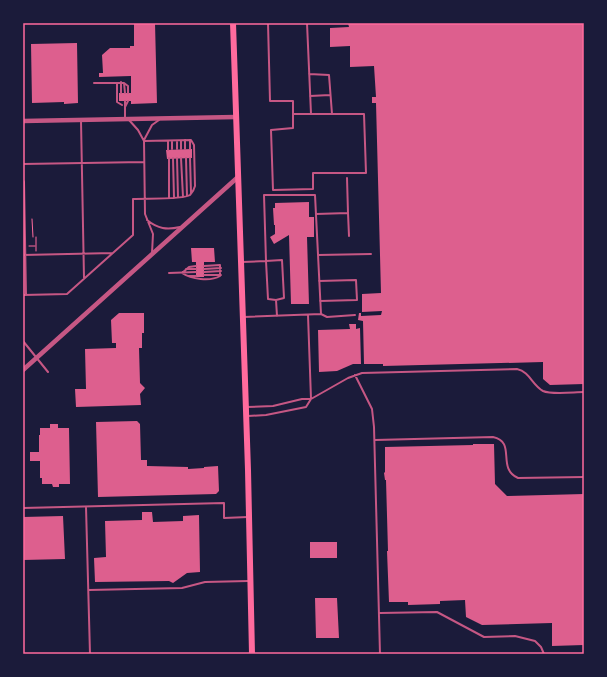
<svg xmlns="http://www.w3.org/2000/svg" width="607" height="677" font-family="'Nunito Sans',sans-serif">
<rect width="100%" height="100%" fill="#1b1b3a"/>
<path fill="#dd5f8e" d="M134 23H155L157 103 131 104V101H119V93H131V76L99 77V73H103L102 55 110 48H130V46H134Z
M348 23H584V384L550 385 543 379V362L383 366V364H364L363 321 358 320 359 313H361V316L381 315 382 311 362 312V294L381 293 376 103H372V97H376L374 66 350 67V46L330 47V28L349 27Z
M77 43 78 103 64 104V102L32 103 31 44Z
M192 149V158L167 159 166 150Z
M309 202V217H314V237H307L309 304H291L289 235 274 244 270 237 275 234V225H274L273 208H275V203Z
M191 248H214L215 262H204V277H196V262H192Z
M119 313H144V333H142V348H139L140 383 145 388 140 394 141 405 76 407 75 389H86L85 349 116 348V343H112L111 320Z
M349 324H356V329L360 328 361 364H353L337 371 319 372 318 330 350 329Z
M137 421 140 424 141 460H147V466L188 467V469L204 468V467L218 466 219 491 216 494 98 497 96 422Z
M50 424H58V428H69L70 484H59V487H53L52 484H42V478H40V461H30V452H39V435H40V428H50Z
M473 444H494L495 484 507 496 584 494V645L552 646V623L482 625 466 617 465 600 440 601V604L408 605V602H389L387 551H388L386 480H385L384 473 385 472V447L473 445Z
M142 512H152L153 522 183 521V516L199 515 200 572 187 573 173 583 169 581 95 582 94 558 106 557 105 521 142 520Z
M63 516 65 559 23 560V517Z
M310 542H337V558H310Z
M315 598H337L339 638H316Z"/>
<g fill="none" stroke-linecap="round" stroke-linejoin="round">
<path stroke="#ff6b9d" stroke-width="1" d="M32 219 33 237
M36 237V251
M29 246H35"/>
<path stroke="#c65784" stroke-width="2" d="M268 23 270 101H293V128L271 130 273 190 313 189V173H366L364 114H293
M307 23 311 114
M309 74 329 75 332 114
M121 82V93
M94 83H124L128 86V93
M117 83V102L122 105
M124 83 125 93
M310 96 330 95
M125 101V118
M125 107 128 101
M129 120 138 130 144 141 145 214 153 234 152 253
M81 121 84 278
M144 140 152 125 159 120
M185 140V149
M190 140V149
M168 141V150
M172 141V149
M177 141V149
M181 141V149
M169 158V198
M173 158 174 198
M177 158 178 197
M181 158 183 197
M186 158 187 196
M190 158 191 193
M23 164 144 162
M23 180 24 182 26 295
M348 213 349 236
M316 214 348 213 347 178
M147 220C158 229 167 230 180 227
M23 255 113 253
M318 255 371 254
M242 262 266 261 264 195H315L321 314
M196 266 189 267 182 273C191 279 210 282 220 276V265L204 266
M186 269H196
M204 269 221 268
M204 272 221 271
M169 273 196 272
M204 275H221
M188 276H196
M319 281 356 280 357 300 320 301
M23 295 67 294 133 235V199C143 198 183 200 190 195 193 192 194 190 195 186L194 145 191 140 144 141
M276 300 284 298 282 260 266 261 268 299 276 300 277 316
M308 315 311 399
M244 317 321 314 327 317 355 315
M23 341 48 372
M355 375 372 409 374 427 380 654
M247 407 273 406 302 399H311L348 378 362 373 517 369C530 372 532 385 543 391 552 395 574 392 584 392
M248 416 266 415 306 407 311 399
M375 440 493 437C517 442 496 468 518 478L584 477
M86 507 90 654
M23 508 224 503V518L248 517
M89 590 182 588 205 582 248 581
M380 613 437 612 484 637 515 636 535 641 541 647 544 654"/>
<path stroke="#c65784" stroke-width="4.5" d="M23 121 236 117
M23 370 238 177"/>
<path stroke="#ff6b9d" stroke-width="6" d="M233 23 248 470 252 654"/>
</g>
<rect width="607" height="677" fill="none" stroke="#1b1b3a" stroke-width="48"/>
<rect x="24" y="24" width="559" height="629" fill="none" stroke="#ff6b9d" stroke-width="1.5"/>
</svg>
